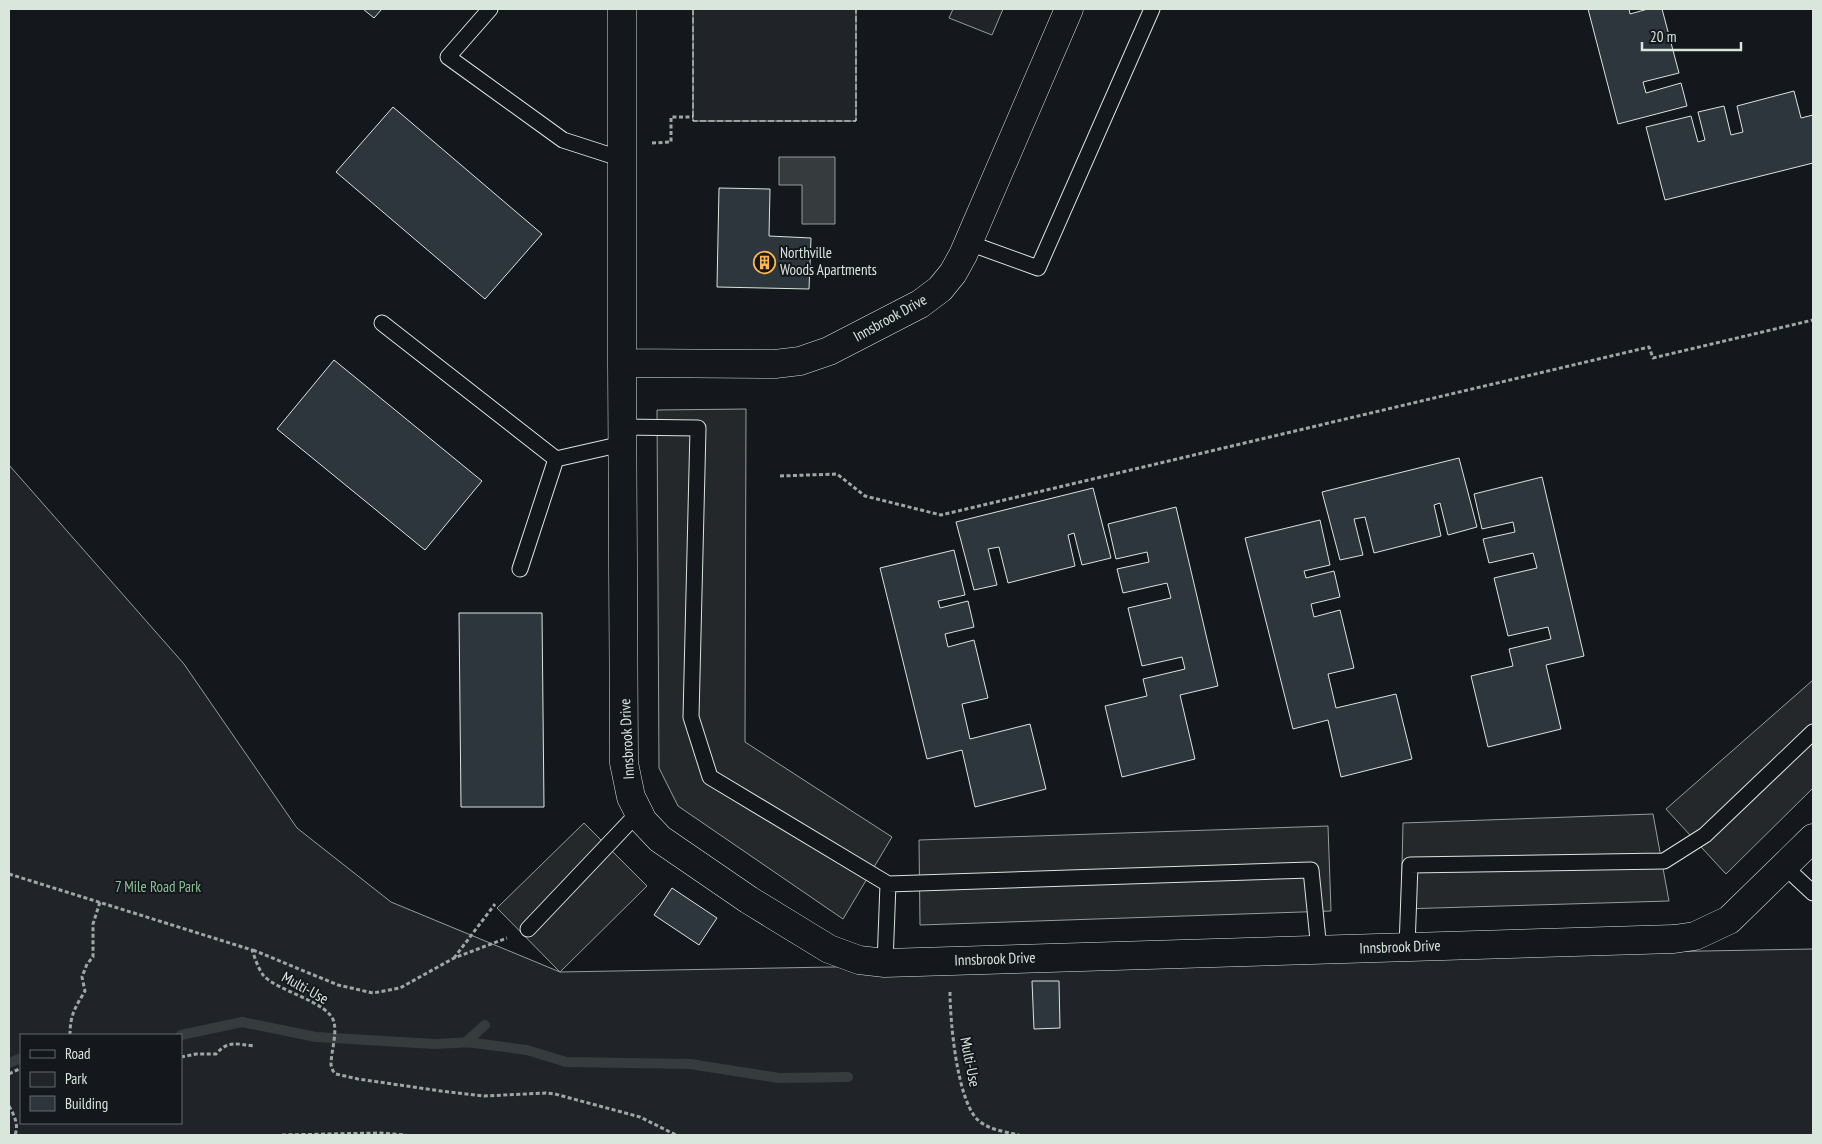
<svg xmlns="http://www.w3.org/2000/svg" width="1822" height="1144" font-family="'PT Sans Narrow',sans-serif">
<rect width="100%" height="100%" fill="#14181c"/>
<path fill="#202428" stroke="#939e99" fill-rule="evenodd" d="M693 9H856V121H693Z
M953 9H1003L992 35 949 18Z
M9 465 184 664 297 828 391 902 560 972 1813 949V1135H9ZM21 1035H181V1123H21Z"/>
<path fill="#24282b" stroke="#939e99" d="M746 409 745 742 892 837 843 919 678 806 659 768 657 410Z
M1813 680V788L1726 874 1666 809Z
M1653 814 1669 901 1401 909 1403 823Z
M584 823 647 886 560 972 497 908Z
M1328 826 1331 911 920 925 919 840Z"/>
<path fill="#363b3e" stroke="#939e99" d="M779 157H835V224H802V185H779Z"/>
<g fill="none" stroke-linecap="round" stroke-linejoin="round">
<path stroke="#363b3e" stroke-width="10" d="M181 1035 242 1022 316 1037 435 1044 473 1042
M466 1042 527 1050 566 1062 690 1064 779 1078 848 1077
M466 1042 485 1025
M9 1063 21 1058"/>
</g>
<path fill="#2c363c" stroke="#d8e6dc" d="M363 9H382L374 18Z
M1588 9H1629L1630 14 1648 9H1662L1679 73 1643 82 1646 93 1681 83 1687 106 1618 124Z
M1794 91 1801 118 1813 115V163L1665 200 1646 127 1691 116 1698 142 1705 140 1698 112 1724 106 1731 135 1743 132 1737 106Z
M393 107 542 234 485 299 336 172Z
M719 188 770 189 769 236 811 238 809 289 717 287Z
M334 360 482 481 425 550 277 429Z
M1459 458 1477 527 1448 535 1440 503 1434 505 1441 536 1374 553 1365 517 1354 519 1363 555 1340 560 1322 492Z
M1542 477 1584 656 1546 665 1561 729 1488 747 1471 676 1513 666 1509 649 1551 639 1548 627 1508 636 1494 578 1537 568 1533 553 1489 563 1483 539 1515 532 1513 522 1482 529 1474 494Z
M1093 488 1111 558 1082 565 1074 533 1068 535 1075 566 1008 583 999 547 988 549 997 585 974 590 956 522Z
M1176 507 1218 686 1180 695 1195 759 1122 777 1105 706 1147 696 1143 679 1185 669 1182 657 1142 666 1128 608 1171 598 1167 583 1123 593 1117 569 1149 562 1147 552 1116 559 1108 524Z
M1320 520 1330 565 1304 571 1306 578 1334 571 1340 597 1311 604 1314 617 1340 610 1354 668 1328 674 1336 708 1396 694 1412 759 1341 777 1328 720 1293 729 1245 538Z
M954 550 965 595 938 601 940 608 968 601 974 627 945 634 948 647 974 640 988 698 962 704 970 739 1030 724 1046 789 975 807 962 750 927 759 880 568Z
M459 613H542L544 807H461Z
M672 888 717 918 699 945 654 915Z
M1032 981H1059L1060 1028 1034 1029Z"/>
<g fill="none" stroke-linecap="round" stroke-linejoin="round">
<defs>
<path id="service" d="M490 9 448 57 563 140 622 159
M969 243 1038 268 1152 9
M382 323 556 459
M622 427 698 428 691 717 710 777 888 884
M520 569 556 459 622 444
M1784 866 1813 893
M528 929 639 812
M1407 947 1410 865 1664 861 1705 835 1813 732
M885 963 888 884 1311 870 1319 950"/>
<path id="minor" d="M622 9V363
M1069 9 963 255 953 273 940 289 920 304 829 351 800 361 775 364 622 363 624 763 631 797 643 821 660 839 749 900 829 949 859 960 885 963 1674 939 1695 936 1729 920 1813 838"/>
</defs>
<use href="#service" stroke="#d8e6dc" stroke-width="17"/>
<use href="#minor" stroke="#d8e6dc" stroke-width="29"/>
<path stroke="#9da8a2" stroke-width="3" stroke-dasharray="4 2.5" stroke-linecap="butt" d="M652 143 671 142V117H693
M780 476 837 474 865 496 941 515 1649 347 1653 358 1813 320
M9 874 252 950C255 958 258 968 263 975 278 992 328 1001 334 1022 337 1035 331 1052 331 1065L333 1071 336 1074 358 1079 441 1091 484 1096 546 1093 555 1094 640 1117 676 1135
M253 950 338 985 373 993 400 988 454 958 507 938
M454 958 495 904
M950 992C950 1020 957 1103 979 1121 990 1130 1006 1132 1019 1135
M70 1035C70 1015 75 1008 85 991L82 977 87 964 93 957V924L100 902
M181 1057 196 1054H216C228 1040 237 1044 254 1046
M9 1074 21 1068
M9 1106C14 1115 19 1124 15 1135
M282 1135 380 1133 406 1135"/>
<use href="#service" stroke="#14181c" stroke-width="15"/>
<use href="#minor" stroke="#14181c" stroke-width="28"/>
<path stroke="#d8e6dc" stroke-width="1" stroke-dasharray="6 2.5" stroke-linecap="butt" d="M693 9V121H856V9"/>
</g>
<defs>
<symbol id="building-ring" viewBox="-11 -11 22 22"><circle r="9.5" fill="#14181c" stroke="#ffb74d" stroke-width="1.5"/><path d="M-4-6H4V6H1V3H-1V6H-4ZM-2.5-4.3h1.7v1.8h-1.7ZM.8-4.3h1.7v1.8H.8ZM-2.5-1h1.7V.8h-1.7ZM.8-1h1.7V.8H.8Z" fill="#ffb74d"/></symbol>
</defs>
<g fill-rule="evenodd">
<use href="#building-ring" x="752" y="250" width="25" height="25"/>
</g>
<g text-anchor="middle" stroke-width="4" stroke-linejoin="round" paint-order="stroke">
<g font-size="15" fill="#d8e6dc" stroke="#14181c" text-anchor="start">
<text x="780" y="258">Northville<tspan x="780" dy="17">Woods Apartments</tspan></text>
</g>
<g font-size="15" fill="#d8e6dc" stroke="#14181c">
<text transform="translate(890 318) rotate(-29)" y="5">Innsbrook Drive</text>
<text transform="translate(627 739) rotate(-93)" y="5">Innsbrook Drive</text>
<text transform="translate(1400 947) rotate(-2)" y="5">Innsbrook Drive</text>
<text transform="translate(995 959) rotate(-2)" y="5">Innsbrook Drive</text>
<text transform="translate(305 988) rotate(29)" y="5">Multi-Use</text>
<text transform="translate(970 1062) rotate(79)" y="5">Multi-Use</text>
</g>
<g font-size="15" fill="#8ac095" stroke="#14181c">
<text x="158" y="892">7 Mile Road Park</text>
</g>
</g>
<rect width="1822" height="1144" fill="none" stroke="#d8e6dc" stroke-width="20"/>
<rect x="20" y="1034" width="162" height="90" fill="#14181c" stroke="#626a69"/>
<rect x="30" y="1050" width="25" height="8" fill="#14181c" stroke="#626a69"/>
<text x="65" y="1059" font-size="15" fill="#d8e6dc">Road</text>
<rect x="30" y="1072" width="25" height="15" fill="#202428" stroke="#626a69"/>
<text x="65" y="1084" font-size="15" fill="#d8e6dc">Park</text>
<rect x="30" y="1096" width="25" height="15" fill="#2c363c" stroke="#626a69"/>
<text x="65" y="1109" font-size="15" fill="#d8e6dc">Building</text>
<path d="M1642 42v8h99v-8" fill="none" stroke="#d8e6dc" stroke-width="2.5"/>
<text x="1650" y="42" font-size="15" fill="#d8e6dc" stroke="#14181c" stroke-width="4" paint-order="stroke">20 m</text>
</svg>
